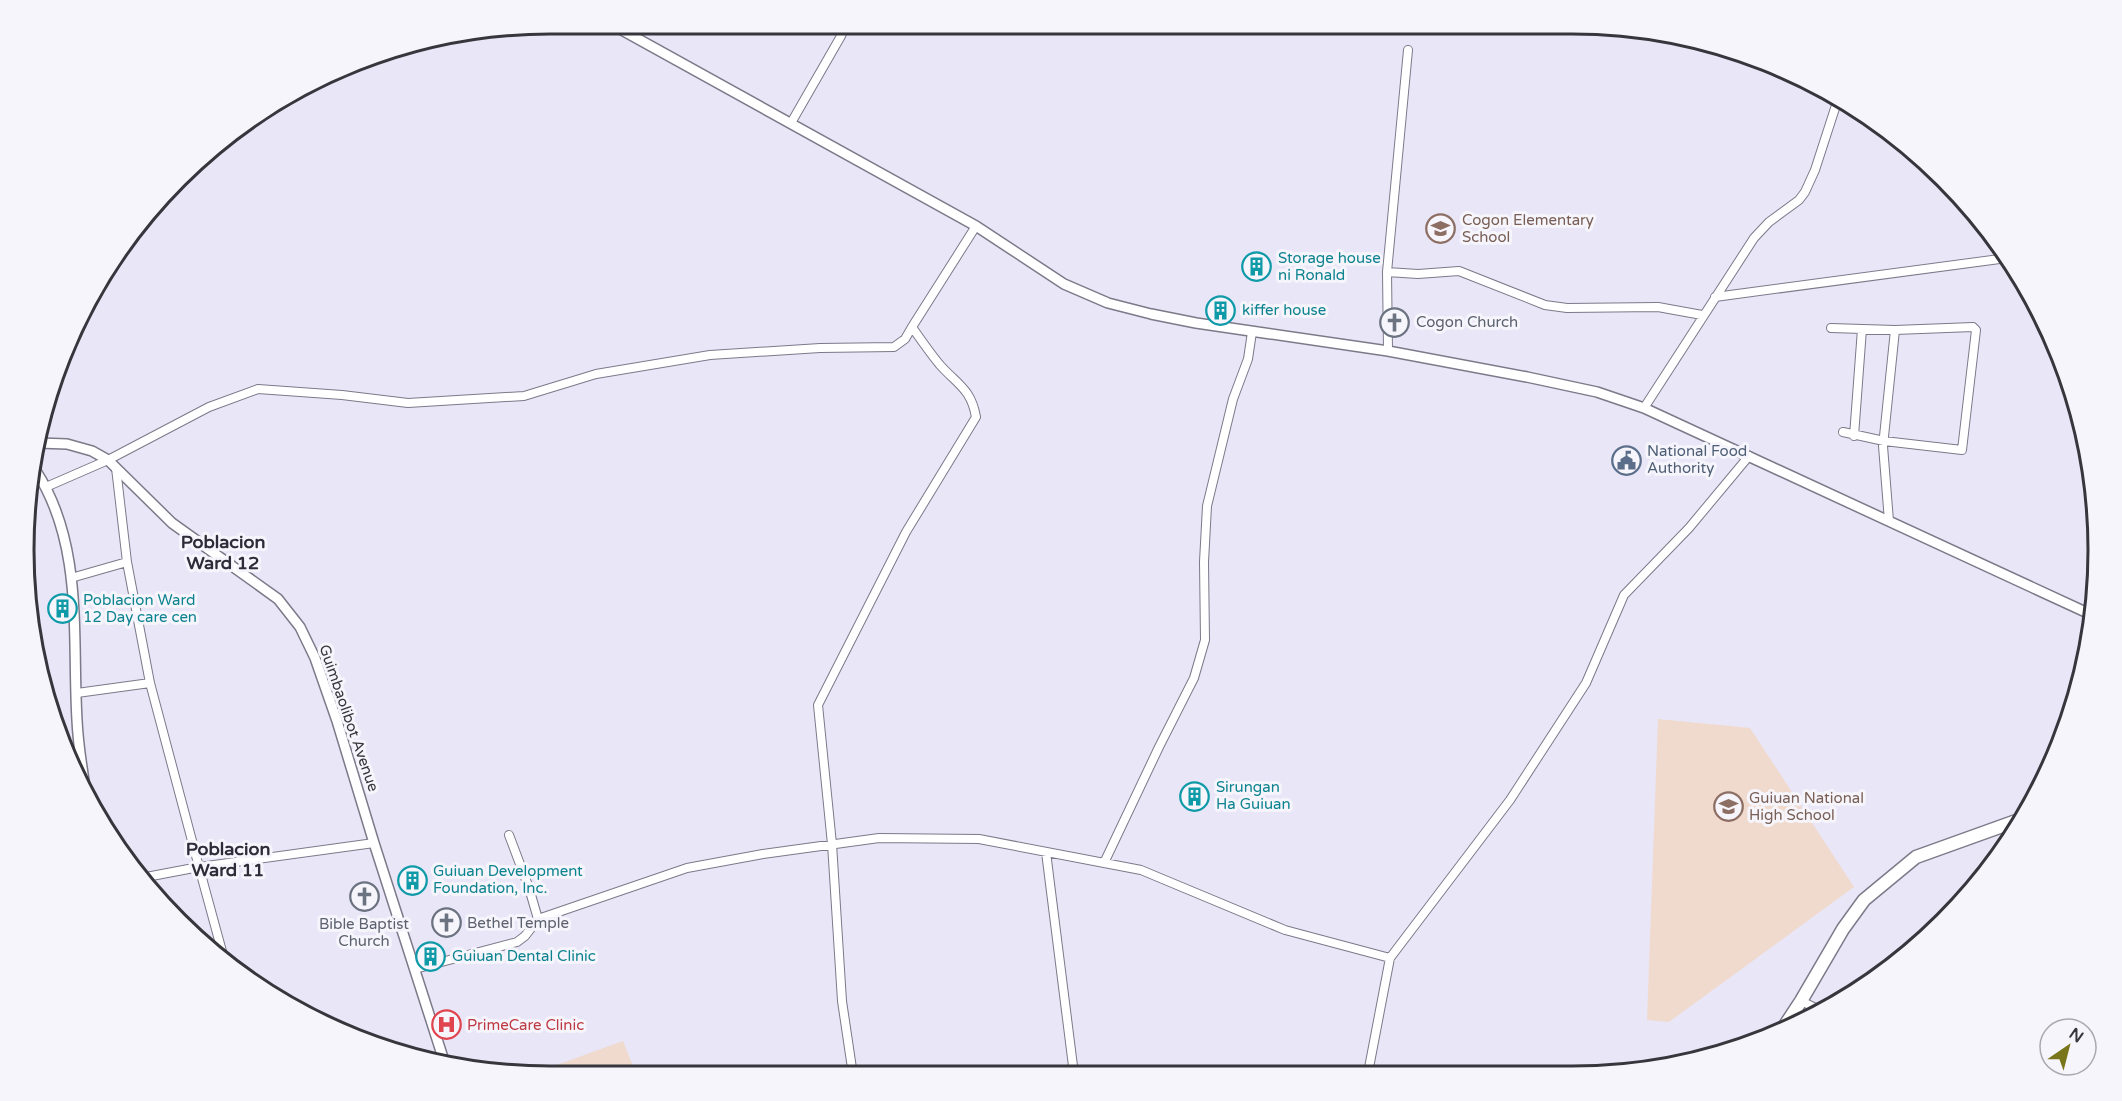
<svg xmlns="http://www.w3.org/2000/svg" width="2122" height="1101" font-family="'Varela Round',sans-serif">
<rect width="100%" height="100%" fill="#e9e6f8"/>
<path fill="#f0dacd" d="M1658 719 1750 728 1854 887 1669 1022 1647 1020Z
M623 1041 637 1076H526Z"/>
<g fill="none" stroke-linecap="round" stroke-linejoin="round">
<defs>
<path id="minor" d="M791 123 841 36 846 24
M1387 272 1418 274 1459 271 1545 305 1567 308 1658 307 1702 315
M1715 297 2007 258
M1831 328 1895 330 1973 327 1976 330 1962 450 1884 441 1843 432
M1388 351 1387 272 1408 50
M1644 408 1754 238 1769 222 1799 200 1805 192 1815 170 1838 99
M1854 436 1862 329
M116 468 127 562 150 683 199 867 374 843
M46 487 108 460 209 407 258 389 342 395 408 403 524 396 596 374 710 355 820 348 894 347 905 339 912 327
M1889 521 1883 446 1895 330
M71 578 127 562
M77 693 150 683
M509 835 529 888 538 919
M1046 852 1074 1074
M1104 863 1159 747 1194 678 1205 640 1204 562 1207 506 1233 399 1248 359 1252 332
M141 878 199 867 223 955
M415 969 517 942 525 936 538 919 687 868 763 854 879 838 979 839 1141 870 1285 930 1390 958
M1801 1001 1822 1011
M1368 1073 1390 958 1510 800 1586 683 1624 595 1689 528 1749 456
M853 1075 842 1001 832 844 818 705 906 532 976 417C971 389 958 385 940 365 930 353 921 340 912 327L976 226"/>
<path id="tertiary" d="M611 24 976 226 1064 284 1108 303 1151 314 1196 323 1388 351 1527 377 1597 392 1644 408 2092 615
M39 443 67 444 92 451 108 460 172 523 278 599 300 627 315 658 337 721 374 843 445 1064
M36 471C84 545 72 637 77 720 78 744 82 769 86 793"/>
<path id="primary" d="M1780 1033 1801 1001 1843 929 1864 900 1916 857 2019 820"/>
</defs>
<use href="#minor" stroke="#7c7989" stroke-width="10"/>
<use href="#tertiary" stroke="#7c7989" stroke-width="12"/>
<use href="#primary" stroke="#7c7989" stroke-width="15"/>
<use href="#minor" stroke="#fff" stroke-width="8"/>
<use href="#tertiary" stroke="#fff" stroke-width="9"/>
<use href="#primary" stroke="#fff" stroke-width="12"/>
</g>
<defs>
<symbol id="school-ring" viewBox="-11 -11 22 22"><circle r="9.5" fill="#f6f5fc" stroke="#8d6e63" stroke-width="1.5"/><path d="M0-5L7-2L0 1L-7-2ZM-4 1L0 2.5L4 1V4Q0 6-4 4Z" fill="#8d6e63"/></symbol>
<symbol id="building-ring" viewBox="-11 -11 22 22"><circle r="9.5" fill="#f6f5fc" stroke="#0f9aa8" stroke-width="1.5"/><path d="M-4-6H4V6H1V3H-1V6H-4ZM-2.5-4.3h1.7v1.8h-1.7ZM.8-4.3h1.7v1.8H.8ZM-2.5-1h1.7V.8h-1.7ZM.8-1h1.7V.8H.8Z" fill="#0f9aa8"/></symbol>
<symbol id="church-ring" viewBox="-11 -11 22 22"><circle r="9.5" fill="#f6f5fc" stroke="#6b7280" stroke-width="1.5"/><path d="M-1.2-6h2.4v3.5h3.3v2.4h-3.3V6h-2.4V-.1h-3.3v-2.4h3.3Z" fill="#6b7280"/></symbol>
<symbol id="civic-ring" viewBox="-11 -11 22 22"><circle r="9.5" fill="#f6f5fc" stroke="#5c6f8a" stroke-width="1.5"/><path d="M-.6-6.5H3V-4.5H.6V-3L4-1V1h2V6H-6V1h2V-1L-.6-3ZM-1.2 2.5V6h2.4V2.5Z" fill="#5c6f8a"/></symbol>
<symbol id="hospital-ring" viewBox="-11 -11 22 22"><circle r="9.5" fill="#f6f5fc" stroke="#e0444e" stroke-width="1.5"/><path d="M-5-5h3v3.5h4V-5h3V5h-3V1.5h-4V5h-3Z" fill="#e0444e"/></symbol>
</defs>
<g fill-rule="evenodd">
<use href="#school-ring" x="1424" y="212" width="33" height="33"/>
<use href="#building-ring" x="1240" y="250" width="33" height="33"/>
<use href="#building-ring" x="1204" y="294" width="33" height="33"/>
<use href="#church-ring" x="1378" y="306" width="33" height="33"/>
<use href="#civic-ring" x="1610" y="444" width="33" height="33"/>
<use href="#building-ring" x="46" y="592" width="33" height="33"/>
<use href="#building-ring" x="1178" y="780" width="33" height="33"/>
<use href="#school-ring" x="1712" y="790" width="33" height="33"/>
<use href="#building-ring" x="396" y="864" width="33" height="33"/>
<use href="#church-ring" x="348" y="880" width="33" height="33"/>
<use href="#church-ring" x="430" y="906" width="33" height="33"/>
<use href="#building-ring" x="414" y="940" width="33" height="33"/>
<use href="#hospital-ring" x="430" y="1008" width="33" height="33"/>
</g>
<g text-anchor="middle" stroke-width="6" stroke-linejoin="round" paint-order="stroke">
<g font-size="15" fill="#785e54" stroke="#f6f5fc" text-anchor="start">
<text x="1462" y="225">Cogon Elementary<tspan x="1462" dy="17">School</tspan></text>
<text x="1749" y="803">Guiuan National<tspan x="1749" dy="17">High School</tspan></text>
</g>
<g font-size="15" fill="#0d838f" stroke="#f6f5fc" text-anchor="start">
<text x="1278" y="263">Storage house<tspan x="1278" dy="17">ni Ronald</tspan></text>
<text x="1242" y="315">kiffer house</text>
<text x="83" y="605">Poblacion Ward<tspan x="83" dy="17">12 Day care cen</tspan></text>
<text x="1216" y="792">Sirungan<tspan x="1216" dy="17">Ha Guiuan</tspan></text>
<text x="433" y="876">Guiuan Development<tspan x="433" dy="17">Foundation, Inc.</tspan></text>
<text x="452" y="961">Guiuan Dental Clinic</text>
</g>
<g font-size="15" fill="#5b616d" stroke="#f6f5fc" text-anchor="start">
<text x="1416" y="327">Cogon Church</text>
<text x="467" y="928">Bethel Temple</text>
<text x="364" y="929" text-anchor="middle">Bible Baptist<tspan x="364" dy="17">Church</tspan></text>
</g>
<g font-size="15" fill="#4e5e75" stroke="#f6f5fc" text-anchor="start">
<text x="1647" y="456">National Food<tspan x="1647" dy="17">Authority</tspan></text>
</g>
<g font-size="15" fill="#37363d" stroke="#f6f5fc">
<text transform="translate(349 718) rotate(71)" y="5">Guimbaolibot Avenue</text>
</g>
<g font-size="15" fill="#be3a42" stroke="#f6f5fc" text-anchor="start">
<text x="467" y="1030">PrimeCare Clinic</text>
</g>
<g font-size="18" font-weight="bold" fill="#2f2c39" stroke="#f6f5fc">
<text x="223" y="548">Poblacion<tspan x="223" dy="21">Ward 12</tspan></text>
<text x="228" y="855">Poblacion<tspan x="228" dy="21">Ward 11</tspan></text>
</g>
</g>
<path d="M0 0H2122V1101H0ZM550 34H1572A516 516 0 0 1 2088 550V550A516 516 0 0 1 1572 1066H550A516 516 0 0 1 34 550V550A516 516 0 0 1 550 34Z" fill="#f6f5fc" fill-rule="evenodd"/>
<path fill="none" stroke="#37363d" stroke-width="3" d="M550 34H1572A516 516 0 0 1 2088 550V550A516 516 0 0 1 1572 1066H550A516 516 0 0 1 34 550V550A516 516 0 0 1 550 34Z"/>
<g transform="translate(2068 1047) rotate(35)"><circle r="28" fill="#f6f5fc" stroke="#aaa9b0" stroke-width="1.5"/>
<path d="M0-4.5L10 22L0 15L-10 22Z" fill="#78751a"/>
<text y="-9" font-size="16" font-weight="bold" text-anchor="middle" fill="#37363d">N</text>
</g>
</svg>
